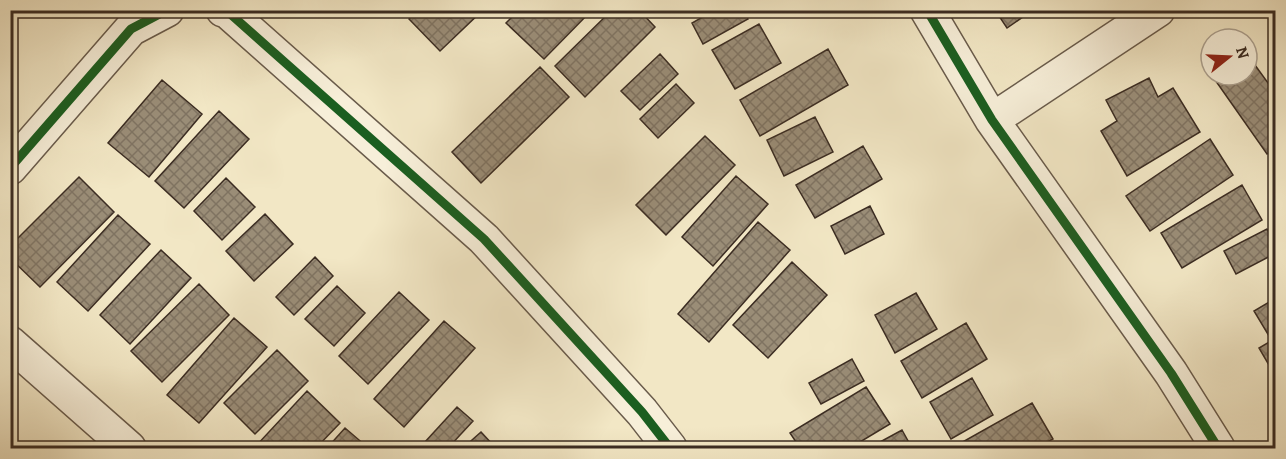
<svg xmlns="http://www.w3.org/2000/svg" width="1286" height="459" font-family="Alegreya,serif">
<defs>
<pattern id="building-cross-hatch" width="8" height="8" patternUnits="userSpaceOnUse" patternTransform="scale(1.5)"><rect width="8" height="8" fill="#9a8d77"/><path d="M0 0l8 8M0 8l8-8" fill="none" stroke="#7f7361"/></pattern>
</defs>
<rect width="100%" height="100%" fill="#f2e7c5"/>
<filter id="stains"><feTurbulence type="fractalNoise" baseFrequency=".00333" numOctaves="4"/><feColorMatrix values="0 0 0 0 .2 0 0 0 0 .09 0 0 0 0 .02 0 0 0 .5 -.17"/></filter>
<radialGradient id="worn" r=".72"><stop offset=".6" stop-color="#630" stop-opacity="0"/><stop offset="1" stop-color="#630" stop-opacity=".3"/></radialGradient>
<path fill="url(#building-cross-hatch)" stroke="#3b2c22" stroke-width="1.5" d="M417 10H483L440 51 409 19Z
M519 10H592L544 59 506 23Z
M612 10H639L655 27 585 97 555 66Z
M715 10H743L748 19 703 44 692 23Z
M995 10H1033L1007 28Z
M759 24 781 63 735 89 712 50Z
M828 49 848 85 760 136 740 100Z
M660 54 678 74 640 110 621 91Z
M1247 54 1276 94V148L1267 154 1213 77 1217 75H1247Z
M540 67 569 97 481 183 452 152Z
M1149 78 1158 97 1173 88 1200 132 1127 176 1101 131 1117 121 1106 100Z
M162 80 202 114 149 177 108 143Z
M676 84 694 103 658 138 640 119Z
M219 111 249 139 184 208 155 181Z
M815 117 833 152 784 176 767 140Z
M705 136 735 165 666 235 636 205Z
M1210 139 1233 175 1150 231 1126 196Z
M863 146 882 179 815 218 796 185Z
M736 176 768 204 713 266 682 237Z
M79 177 114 212 40 287 10 258V246Z
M226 178 255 207 222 240 194 211Z
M1242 185 1262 220 1182 268 1161 233Z
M870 206 884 234 845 254 831 226Z
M265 214 293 244 254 281 226 251Z
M118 215 150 244 88 311 57 282Z
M758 222 790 250 709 342 678 314Z
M1267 229 1276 245V253L1236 274 1224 251Z
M161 250 191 278 130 344 100 315Z
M315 257 333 276 294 315 276 297Z
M792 262 827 295 768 358 733 325Z
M199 284 229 315 162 382 131 351Z
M337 286 365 313 334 346 305 319Z
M399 292 429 320 368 384 339 356Z
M916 293 937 329 895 353 875 315Z
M1276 298V332L1269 336 1254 311Z
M234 318 267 347 199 423 167 395Z
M444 321 475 348 404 427 374 399Z
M966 323 987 359 922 398 901 361Z
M1276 338V377L1259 348Z
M277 350 308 381 255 434 224 403Z
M852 359 864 381 821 404 809 383Z
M972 378 993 415 951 439 930 402Z
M866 387 890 424 850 448H800L790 433Z
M307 391 340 423 316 448H254Z
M1032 403 1053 439 1036 448H962L959 444Z
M457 407 473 421 448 448H433L425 442Z
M345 428 366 446 364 448H327Z
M902 430 912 448H869Z
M481 432 494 446 492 448H463Z"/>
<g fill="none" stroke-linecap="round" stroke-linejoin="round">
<defs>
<path id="street" d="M223 10 227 11 484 239 642 412 670 448
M927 10 992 120 1171 373 1218 448
M992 120 1158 10
M10 168 131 29 167 10
M10 343 129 448"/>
</defs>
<use href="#street" stroke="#695b4b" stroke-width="36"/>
<use href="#street" stroke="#f7efd9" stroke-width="33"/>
<defs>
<path id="cycleway" d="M223 10 227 11 484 239 642 412 670 448
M927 10 992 120 1171 373 1218 448
M10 168 131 29 167 10"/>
</defs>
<use href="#cycleway" stroke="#f7efd9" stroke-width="13"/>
<use href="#cycleway" stroke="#1b5e20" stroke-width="9"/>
</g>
<rect width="1286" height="459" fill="none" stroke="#f2e7c5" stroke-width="36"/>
<rect x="12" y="12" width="1262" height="435" fill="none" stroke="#3b2c22" stroke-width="3"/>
<rect x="18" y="18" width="1250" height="423" fill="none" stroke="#3b2c22" stroke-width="1.5"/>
<g transform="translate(1229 57) rotate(72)"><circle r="28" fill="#f7efd9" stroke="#aca190" stroke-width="1.5"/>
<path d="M0-4.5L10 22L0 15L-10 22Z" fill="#8f2418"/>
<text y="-9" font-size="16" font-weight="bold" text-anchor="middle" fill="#3b2c22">N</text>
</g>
<rect width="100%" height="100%" filter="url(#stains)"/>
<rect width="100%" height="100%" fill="url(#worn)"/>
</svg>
